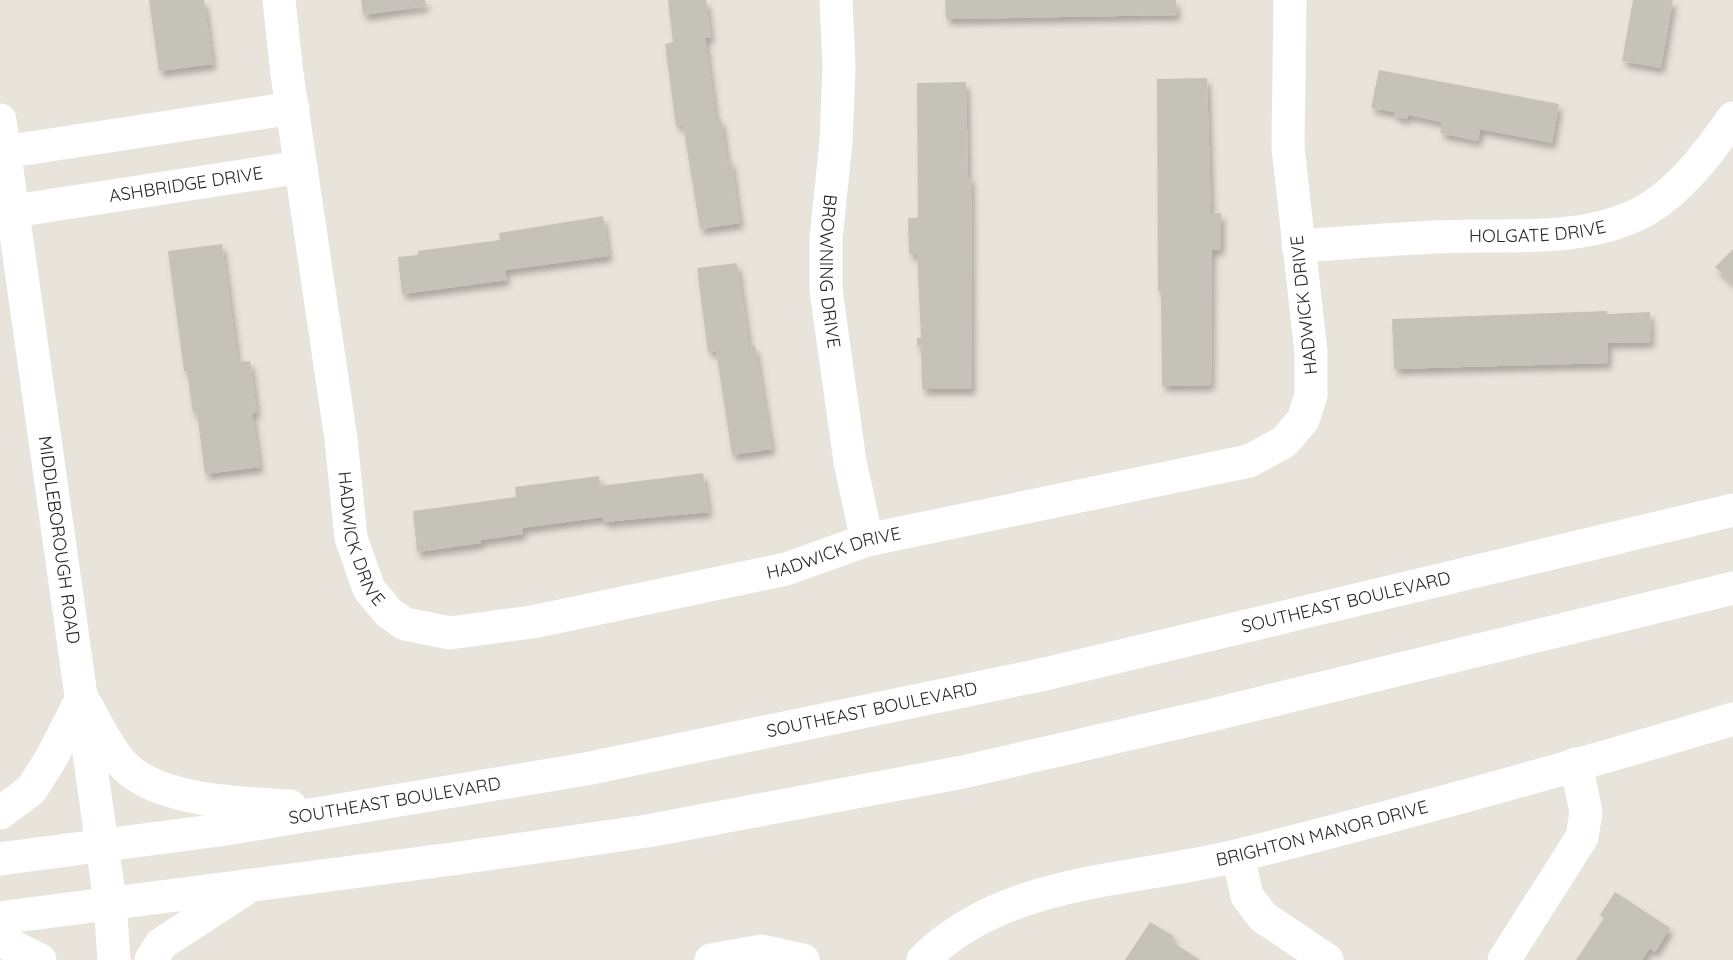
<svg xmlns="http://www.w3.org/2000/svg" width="1733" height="960" font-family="Quicksand,sans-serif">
<defs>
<filter id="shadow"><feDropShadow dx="3.5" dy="6" stdDeviation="3" flood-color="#0004"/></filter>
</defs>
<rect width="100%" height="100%" fill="#e9e4db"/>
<path fill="#c5c2ba" filter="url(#shadow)" d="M149 0H204L213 64 159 71Z
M361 0H425L426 6 363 15Z
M668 0H706L711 38H705L716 119H721L727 161 731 160 740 223 700 229 683 125 676 126 665 44 673 42Z
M945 0H1176L1177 15 946 19Z
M1633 0H1673L1661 68 1622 61Z
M1379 70 1559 104 1552 143 1480 129 1478 141 1440 133 1442 122 1408 115 1407 119 1394 116 1395 112 1371 108Z
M1207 78 1211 213H1221V249L1212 250 1211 385 1162 386 1161 291H1158L1157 79Z
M966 82 968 177H971L972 389H922L921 346 917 347V338H921L917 254H909L908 218H918L917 83Z
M603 216 609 256 505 270 507 280 402 294 398 257 418 255V251L500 240 499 233Z
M222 244 238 362 250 361 257 412 252 413 260 467 205 474 197 412 193 413 187 371H184L168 251Z
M1733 249V284L1715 267Z
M737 263 749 346H755L772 449 732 455 716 351 708 352 697 268Z
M1607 311V314L1650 312 1651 342 1608 343V363L1394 369 1392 319Z
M703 473 709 512 604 522 603 517 522 528 523 534 481 540V543L417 552 413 511 516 497 515 487 599 476 600 486Z
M1615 892 1670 928 1655 952 1650 948 1642 960H1576L1604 918 1600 915Z
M1150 922 1174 936 1171 941 1200 960H1125Z"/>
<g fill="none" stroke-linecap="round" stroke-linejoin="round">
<g stroke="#fff" stroke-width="33">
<path id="s1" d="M279 0 287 74 341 439 351 538 369 589 389 613 405 624 450 633 532 622 786 569 867 540 1249 461 1284 442 1303 420 1311 395V352L1288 148 1290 0"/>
<path id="s2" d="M836 0 839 66 836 142 826 238V290L850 462 867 540"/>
<path d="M4 152 293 108"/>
<path id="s3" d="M14 211 301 167"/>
<path id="s4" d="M1298 246C1343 243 1389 239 1435 237 1502 233 1584 245 1646 210 1682 189 1709 152 1733 118"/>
<path d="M1238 856 1247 896 1263 917 1327 960"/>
<path d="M711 960 762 951 803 960"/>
<path id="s5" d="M923 960C1006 877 1133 882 1240 855 1405 814 1570 768 1733 719"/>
<path d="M1504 960 1582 837 1586 812 1576 764"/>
</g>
<path stroke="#fff" stroke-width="33" id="s6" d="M0 120 110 902 114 960"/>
<g stroke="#fff" stroke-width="33">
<path d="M82 698C94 718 105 743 120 761 153 802 241 803 290 806"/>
<path d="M0 813 31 790 52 757 82 698"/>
<path id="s7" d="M0 859 219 830 586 769 1045 674 1733 510"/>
<path d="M0 918 452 859 647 831 963 772 1220 713 1733 588"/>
<path d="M0 940 40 960"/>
<path d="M151 960 161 944 244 890"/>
</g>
</g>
<g text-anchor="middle" stroke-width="4.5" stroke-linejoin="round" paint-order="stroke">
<g font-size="18" fill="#282828" stroke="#fff">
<text dy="6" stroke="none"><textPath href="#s3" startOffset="174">ASHBRIDGE DRIVE</textPath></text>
<text dy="6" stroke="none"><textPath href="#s4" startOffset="240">HOLGATE DRIVE</textPath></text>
<text dy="6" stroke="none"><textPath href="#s2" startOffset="272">BROWNING DRIVE</textPath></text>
<text transform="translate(1304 305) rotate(-96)" y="6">HADWICK DRIVE</text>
<text dy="6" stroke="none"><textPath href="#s1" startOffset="546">HADWICK DRIVE</textPath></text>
<text dy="6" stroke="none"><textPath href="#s6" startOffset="424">MIDDLEBOROUGH ROAD</textPath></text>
<text dy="6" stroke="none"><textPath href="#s1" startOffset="1086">HADWICK DRIVE</textPath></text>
<text dy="6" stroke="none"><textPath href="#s7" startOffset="1371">SOUTHEAST BOULEVARD</textPath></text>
<text dy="6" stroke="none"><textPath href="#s7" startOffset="885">SOUTHEAST BOULEVARD</textPath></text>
<text dy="6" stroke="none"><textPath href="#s7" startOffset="399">SOUTHEAST BOULEVARD</textPath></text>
<text dy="6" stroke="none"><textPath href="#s5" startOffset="424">BRIGHTON MANOR DRIVE</textPath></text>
</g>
</g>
</svg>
